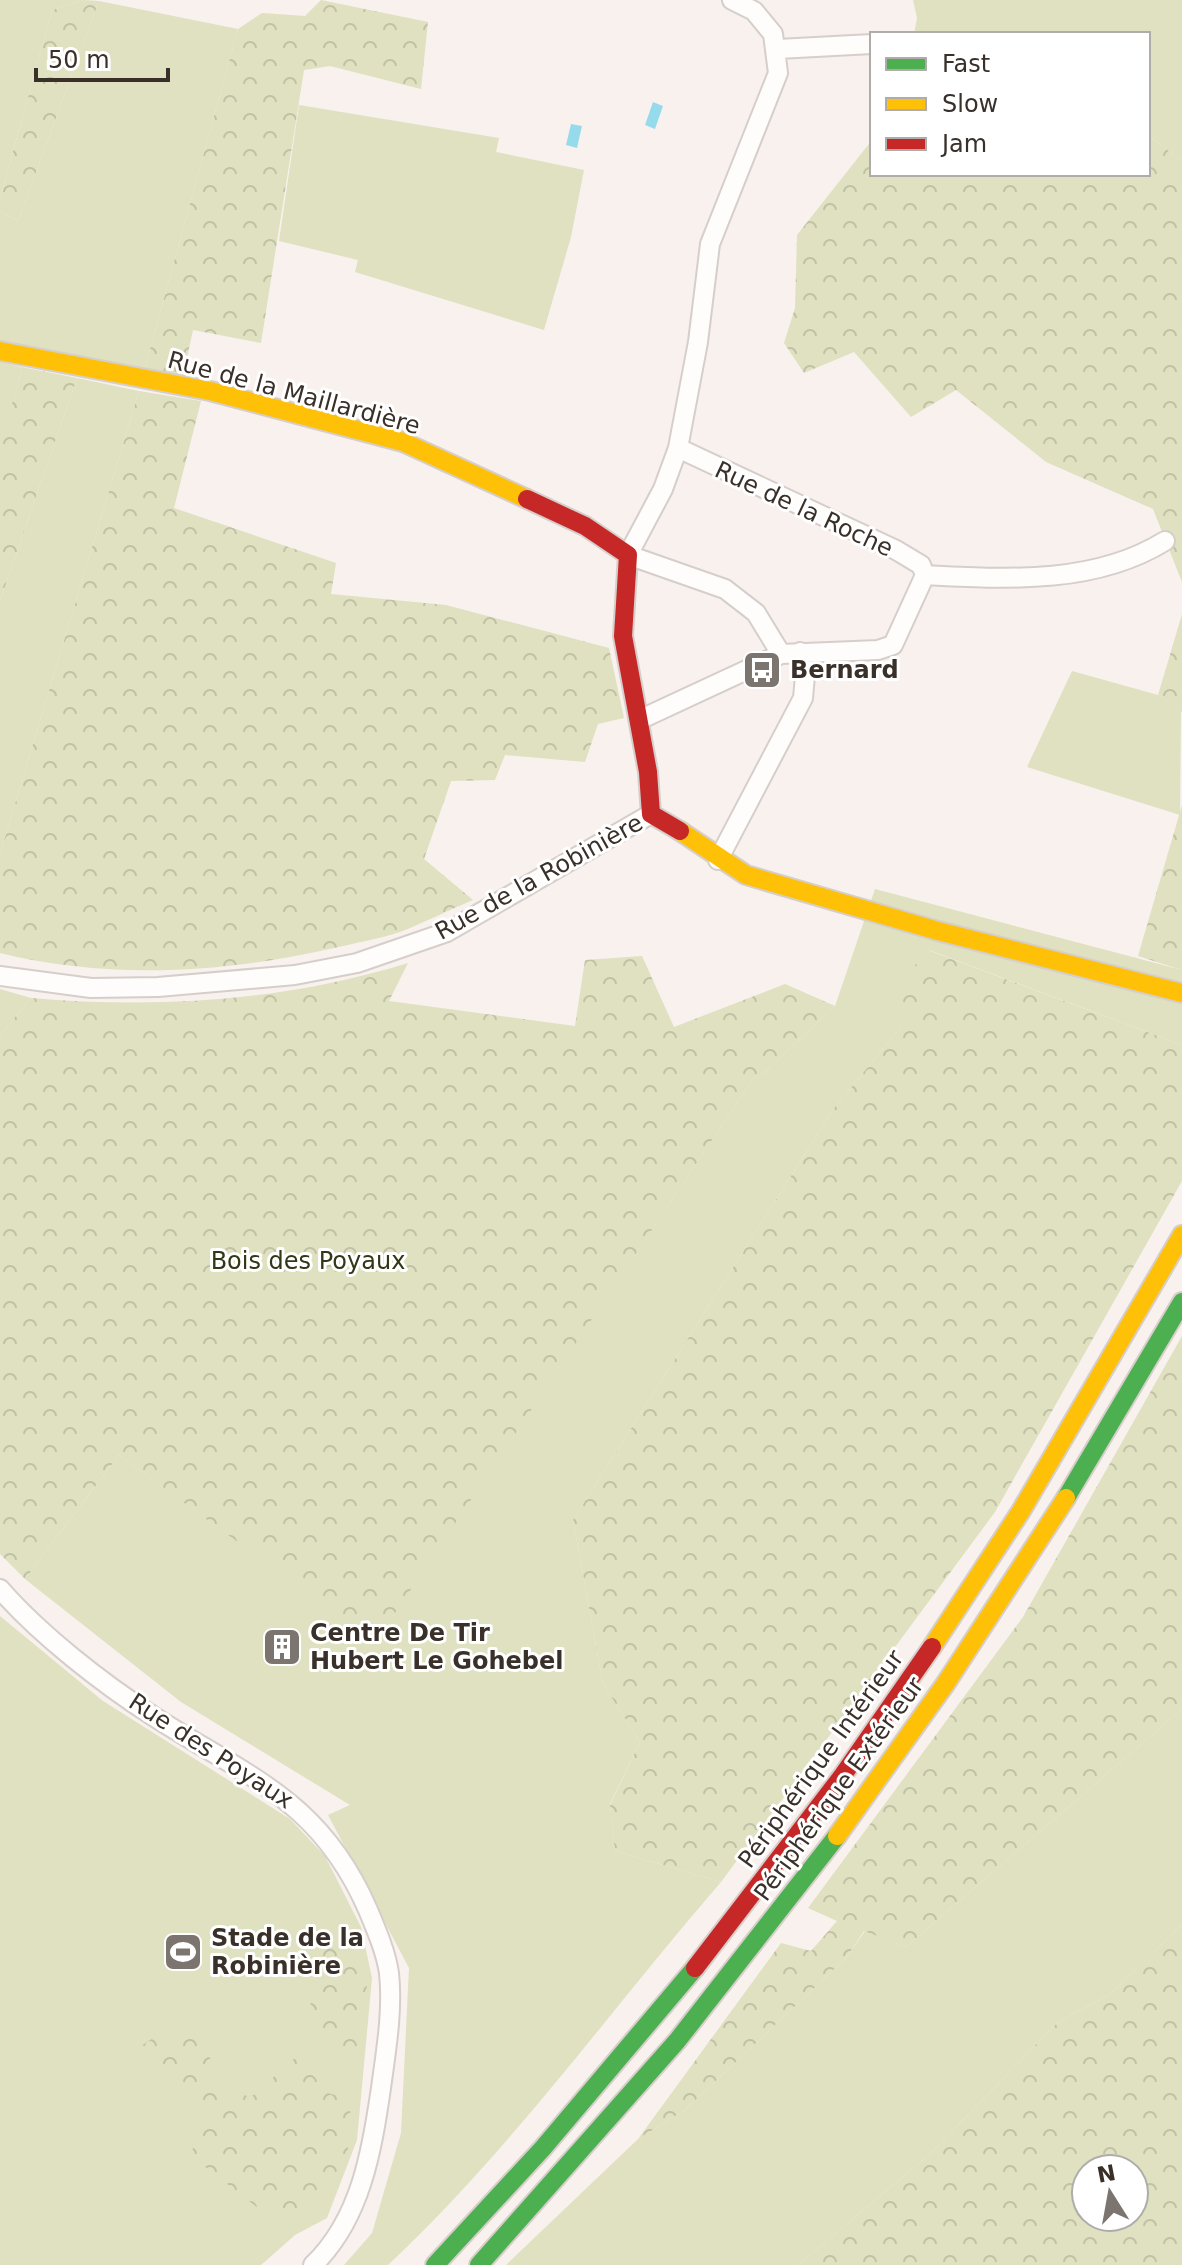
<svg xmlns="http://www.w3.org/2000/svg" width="1182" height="2265" font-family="'DejaVu Sans',sans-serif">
<defs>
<pattern id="forest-crowns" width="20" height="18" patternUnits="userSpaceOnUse" patternTransform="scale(2)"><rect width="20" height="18" fill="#dfe1c0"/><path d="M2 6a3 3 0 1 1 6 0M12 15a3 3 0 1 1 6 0" fill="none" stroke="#c0c1a5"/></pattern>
</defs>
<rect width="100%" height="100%" fill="#f8f1ee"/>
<path fill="#dfe1c0" d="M0 0H84L52 10 0 199Z
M913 0H1182V161L1148 135V34H914L917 18Z
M99 1 238 29 144 371 0 343V211L18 221Z
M299 105 499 138 496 152 584 170 571 237 544 330 355 272 358 260 279 241Z
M0 362 22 367 9 416 0 421Z
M77 378 139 391 0 854V601Z
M1072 671 1158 695 1181 711 1180 815 1027 767Z
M875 889 1182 970V1045L929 950 901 1027 834 1108 573 1520 603 1684 640 1742 610 1804 615 1851 721 1882C611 2009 511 2150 388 2265H344L372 2233 401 2133 409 1968 328 1815 350 1805 181 1702 25 1579 119 1455 375 1642 753 1079 764 1073 835 1006Z
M0 989 31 998 0 1035Z
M0 1616 103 1701 290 1819 325 1856 361 1927 372 1978 357 2140 327 2218 295 2235 261 2265H0Z
M1182 1709V1924L1112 1993 1058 2022 930 2154 798 2265H506L638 2139 685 2110 846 1958 865 1931 906 1947Z"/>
<path fill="url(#forest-crowns)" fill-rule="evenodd" d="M84 0 99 1 18 221 0 211V199L52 10Z
M321 0 428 22 421 89 330 66 304 70 261 343 193 330 183 376 144 371 238 29 262 13 305 16Z
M1148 135 1182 161V582L1153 509 1046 462 956 390 911 417 854 352 804 373 784 343 795 308 797 235 872 140V174H1148Z
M22 367 77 378 0 601V421L9 415Z
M139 391 201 401 174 508 336 563 331 594 446 605 609 648 624 718 598 724 585 762 505 755 495 780 451 781 424 859 473 900C448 910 424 923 400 932 379 939 355 943 334 948 224 973 110 980 0 953V854Z
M1182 614V712L1158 695Z
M1182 805V970L1138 956Z
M928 950 1182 1045V1181L995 1512 721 1882 615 1851 610 1805 640 1742 603 1684 573 1520 834 1108 901 1027 892 993Z
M642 956 674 1027 785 984 835 1006 764 1073 753 1079 375 1643 119 1455 25 1579 0 1554V1035L31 998C159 1009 285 1001 408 963L389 1001 575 1026 585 960Z
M1182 1336V1709L906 1947 864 1931 846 1958 685 2110 638 2139 781 1943 811 1951 837 1921 808 1908 1023 1617Z
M1182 1924V2265H798L930 2154 1058 2022 1112 1993ZM1086 2169H1134V2217H1086Z
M345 1944 362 1953 367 1986 357 2049 324 2041 317 2014 301 1989 313 1953Z
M162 2032 199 2038 223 2082 250 2098 296 2057 330 2094 351 2098 348 2150 314 2213 263 2212 190 2155 206 2119 204 2106 138 2048Z"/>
<path fill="#96dbeb" d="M653 102 663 106 655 129 645 125Z
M571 124 582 126 577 148 566 145Z"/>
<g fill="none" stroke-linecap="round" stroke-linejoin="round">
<defs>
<path id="street" d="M732 0 754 11 773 34 778 73 710 244 698 342 678 448 663 489 628 555 725 589 756 613 781 654
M778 49 872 44
M678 448 896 550 921 565 925 575
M925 575C1006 579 1094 585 1165 541
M639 720 781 654 878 650 893 645 925 575
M718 860 803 698 805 676 800 652
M0 976 91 988 158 987 295 975 357 963 447 932 651 814
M0 1589C39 1634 103 1684 153 1716 247 1777 320 1799 368 1910 376 1929 386 1952 389 1973 393 2011 386 2051 381 2088 372 2150 361 2219 313 2265"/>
<path id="fast" d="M1066 1498 1182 1302
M435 2265 543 2148 695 1968
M479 2265 677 2041 837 1836"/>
<path id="slow" d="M0 351 210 391 403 442 527 499
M680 831 746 875 938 931 1182 993
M932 1647 1021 1511 1182 1235
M837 1836 946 1683 1066 1498"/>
<path id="jam" d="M527 499 585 526 628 555 623 636 648 772 651 814 680 831
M695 1968 843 1775 932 1647"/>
</defs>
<use href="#street" stroke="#d6ceca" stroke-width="22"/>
<use href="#fast" stroke="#d6ceca" stroke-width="22"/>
<use href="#slow" stroke="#d6ceca" stroke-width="22"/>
<use href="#jam" stroke="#d6ceca" stroke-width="22"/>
<use href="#street" stroke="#fefdfc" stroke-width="18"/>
<use href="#fast" stroke="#4caf50" stroke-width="18"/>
<use href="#slow" stroke="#ffc107" stroke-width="18"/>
<use href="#jam" stroke="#c62828" stroke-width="18"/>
</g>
<defs>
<symbol id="bus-square" viewBox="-11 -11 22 22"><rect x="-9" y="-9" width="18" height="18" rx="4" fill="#7c746f" stroke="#fff"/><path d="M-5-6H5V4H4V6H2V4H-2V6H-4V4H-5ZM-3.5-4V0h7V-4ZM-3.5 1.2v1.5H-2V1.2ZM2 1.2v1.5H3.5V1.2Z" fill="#fff"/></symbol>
<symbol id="building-square" viewBox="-11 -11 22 22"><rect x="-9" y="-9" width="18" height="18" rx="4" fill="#7c746f" stroke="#fff"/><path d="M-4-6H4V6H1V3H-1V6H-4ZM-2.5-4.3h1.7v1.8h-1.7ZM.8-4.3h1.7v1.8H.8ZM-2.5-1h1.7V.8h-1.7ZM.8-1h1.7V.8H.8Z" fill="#fff"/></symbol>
<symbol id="stadium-square" viewBox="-11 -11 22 22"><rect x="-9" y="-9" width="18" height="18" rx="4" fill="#7c746f" stroke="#fff"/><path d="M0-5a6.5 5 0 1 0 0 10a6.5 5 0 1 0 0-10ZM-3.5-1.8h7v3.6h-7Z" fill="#fff"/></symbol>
</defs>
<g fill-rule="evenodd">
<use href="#bus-square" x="740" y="648" width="44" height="44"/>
<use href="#building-square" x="260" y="1625" width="44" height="44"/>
<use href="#stadium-square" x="161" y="1930" width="44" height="44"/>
</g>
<g text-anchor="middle" stroke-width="6" stroke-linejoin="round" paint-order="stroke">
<g font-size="24" fill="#3a302a" stroke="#fff">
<text transform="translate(294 393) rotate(15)" y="8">Rue de la Maillardière</text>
<text transform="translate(804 509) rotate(25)" y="8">Rue de la Roche</text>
<text transform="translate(539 877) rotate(-29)" y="8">Rue de la Robinière</text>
<text transform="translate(211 1751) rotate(33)" y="8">Rue des Poyaux</text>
<text transform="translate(821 1759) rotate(-54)" y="8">Périphérique Intérieur</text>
<text transform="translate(839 1789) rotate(-54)" y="8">Périphérique Extérieur</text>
</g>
<g font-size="24" font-weight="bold" fill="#3a302a" stroke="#fff" text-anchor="start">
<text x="790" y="678">Bernard</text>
<text x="310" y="1641">Centre De Tir<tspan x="310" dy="28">Hubert Le Gohebel</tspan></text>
<text x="211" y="1946">Stade de la<tspan x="211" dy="28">Robinière</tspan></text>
</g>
<g font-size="24" fill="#323716" stroke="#fff">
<text x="308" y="1269">Bois des Poyaux</text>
</g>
</g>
<rect x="870" y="32" width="280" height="144" fill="#ffffff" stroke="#b0acaa" stroke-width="2"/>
<rect x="886" y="58" width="40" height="12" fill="#4caf50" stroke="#b0acaa" stroke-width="2"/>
<text x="942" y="72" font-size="24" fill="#3a302a">Fast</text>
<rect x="886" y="98" width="40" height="12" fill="#ffc107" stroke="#b0acaa" stroke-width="2"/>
<text x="942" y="112" font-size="24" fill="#3a302a">Slow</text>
<rect x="886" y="138" width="40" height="12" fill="#c62828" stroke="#b0acaa" stroke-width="2"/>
<text x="942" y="152" font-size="24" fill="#3a302a">Jam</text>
<g transform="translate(1110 2193) rotate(349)"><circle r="38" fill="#ffffff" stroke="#b0acaa" stroke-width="2"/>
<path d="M0-6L14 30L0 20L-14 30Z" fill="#7c746f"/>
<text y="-12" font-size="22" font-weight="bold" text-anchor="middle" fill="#3a302a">N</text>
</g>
<path d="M36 68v12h132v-12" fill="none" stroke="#3a302a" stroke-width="4"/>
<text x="48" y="68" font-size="24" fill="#3a302a" stroke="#ffffff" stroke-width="6" paint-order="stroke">50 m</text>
</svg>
